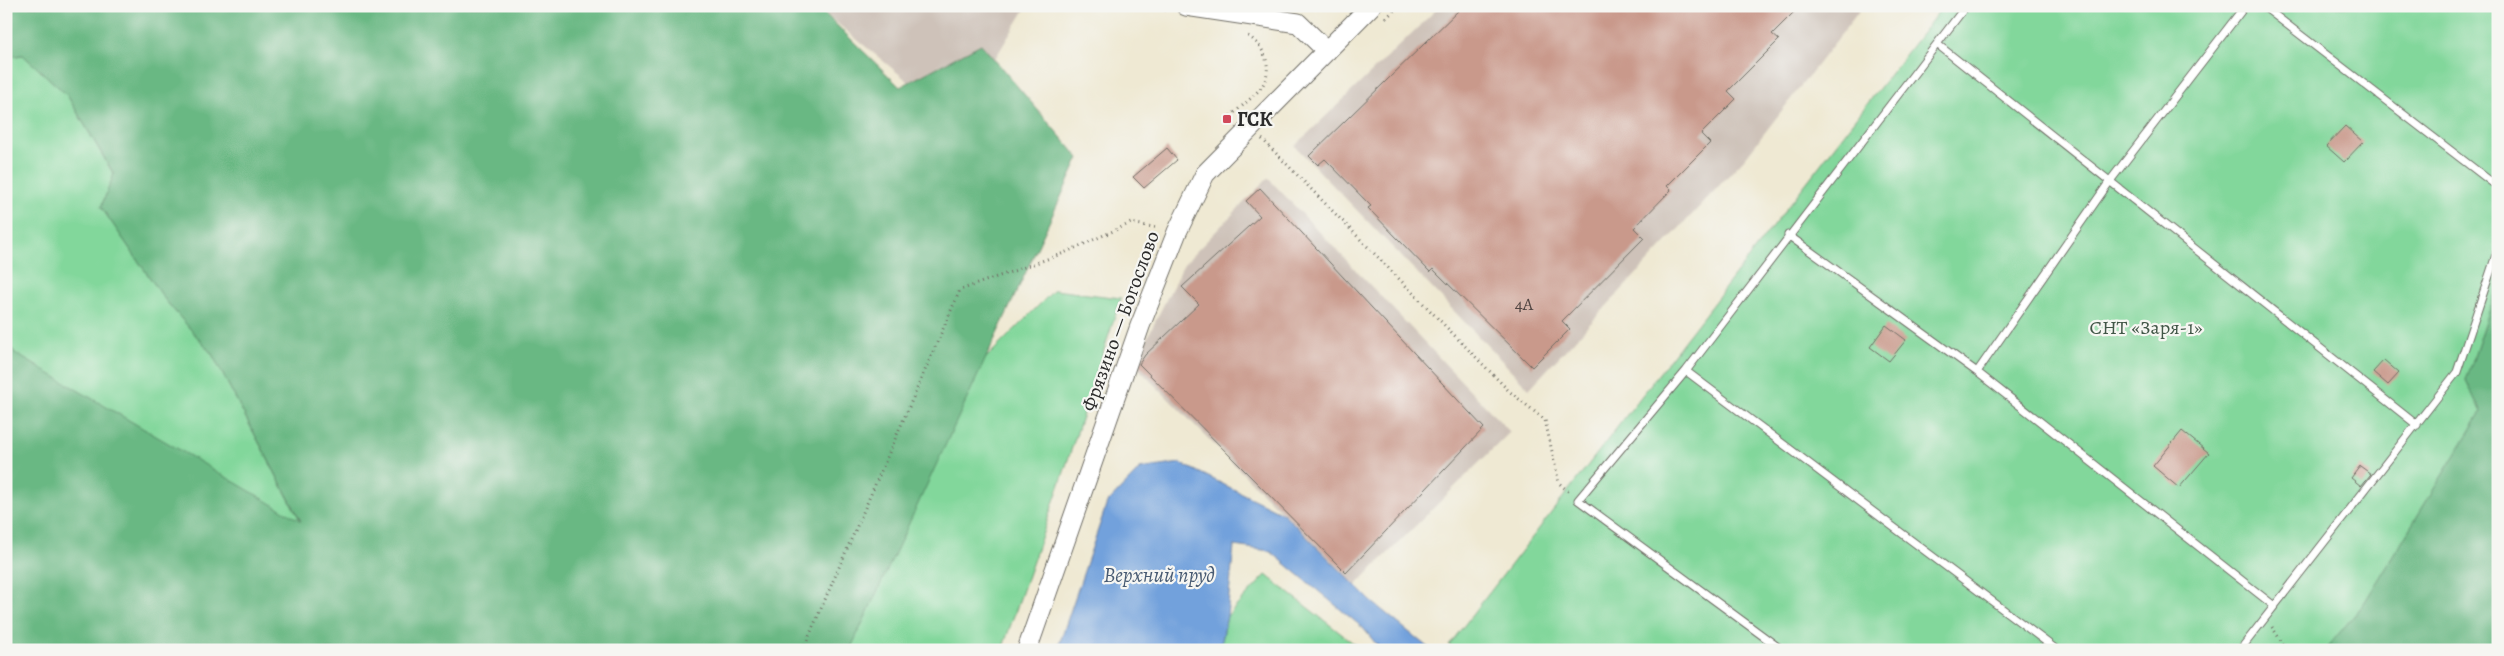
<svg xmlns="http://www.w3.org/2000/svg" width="2504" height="656" font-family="Alegreya,serif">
<rect width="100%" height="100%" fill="#f6f6f2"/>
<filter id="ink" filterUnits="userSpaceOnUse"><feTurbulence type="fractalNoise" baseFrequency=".02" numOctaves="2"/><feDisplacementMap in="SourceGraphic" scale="10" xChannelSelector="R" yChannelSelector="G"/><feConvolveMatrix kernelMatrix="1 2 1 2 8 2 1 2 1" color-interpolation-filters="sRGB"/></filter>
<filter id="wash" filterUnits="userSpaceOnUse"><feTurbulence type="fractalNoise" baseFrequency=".0096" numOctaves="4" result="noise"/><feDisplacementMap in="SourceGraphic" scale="20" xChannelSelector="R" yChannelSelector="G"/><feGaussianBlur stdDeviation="1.12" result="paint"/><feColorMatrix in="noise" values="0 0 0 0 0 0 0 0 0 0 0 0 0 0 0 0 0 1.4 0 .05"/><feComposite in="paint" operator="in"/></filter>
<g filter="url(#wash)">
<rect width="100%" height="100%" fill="#efe9d3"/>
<path fill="#cec2b9" d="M816 6H1027L988 70 926 96Z
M1440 6H1863L1745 158 1529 389 1295 146Z
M1268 178 1510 432 1355 586 1134 364 1184 264Z"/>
<path fill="#82d79b" stroke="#568163" d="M1943 6H2498V285L2466 381 2481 412 2363 605 2325 650H2252L2247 645 2243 650H1457L1449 645Z
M23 55 67 95 114 175 101 207 166 301 212 354 301 522 16 354 6 342V57Z
M1054 290 1121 298 1062 478 1002 650H847L968 376Z
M1266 575 1362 650H1220L1227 616Z"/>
<path fill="#69b883" stroke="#4a7257" d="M6 6H817L900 87 981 44 1079 158 850 650H6V342L16 354 301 521 212 354 166 301 101 207 114 174 67 95 23 55 6 57Z
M2498 285V650H2325L2363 605 2481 412 2466 381Z"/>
<path fill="#72a1dc" stroke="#4e6684" d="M1180 463 1284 514 1371 601 1431 650H1381L1363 628 1270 551 1234 546 1227 616 1220 650H1064L1059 645 1107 503 1140 469Z"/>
<g id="blocks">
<path fill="#c9998b" d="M1463 6H1800L1772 34 1779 40 1728 91 1736 99 1701 134 1710 143 1667 186 1671 190 1634 228 1644 238 1562 321 1570 329 1532 367 1433 269 1430 272 1368 208 1371 206 1325 159 1318 165 1309 156Z
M2345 126 2363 142 2344 162 2326 146Z
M1167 148 1177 160 1144 188 1133 177Z
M1260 188 1484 428 1346 573 1139 364 1145 355 1199 304 1182 287 1260 216 1246 201Z
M1886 325 1906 340 1889 361 1870 347Z
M2384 360 2399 373 2388 385 2373 372Z
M2182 431 2209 453 2179 488 2153 466Z
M2360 466 2371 474 2361 486 2351 478Z"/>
</g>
</g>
<g filter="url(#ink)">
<use href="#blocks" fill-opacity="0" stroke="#706e66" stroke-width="1"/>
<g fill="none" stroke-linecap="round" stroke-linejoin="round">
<defs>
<path id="lane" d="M2263 6 2498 187
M1937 44 2417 425
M1788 235 1977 372 2273 605
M1686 371 2057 650
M1977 372 2110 181 2245 6
M1782 650 1578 500 1686 371 1966 6
M2240 650 2457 372 2498 249"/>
<path id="secondary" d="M1186 6 1298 23 1327 51
M1027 650 1140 326 1177 232 1205 174 1371 6"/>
</defs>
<use href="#lane" stroke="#706e66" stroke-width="9"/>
<use href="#secondary" stroke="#706e66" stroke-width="21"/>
<path stroke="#706e66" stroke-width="3" stroke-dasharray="1 4" stroke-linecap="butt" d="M1156 6 1168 11
M1386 18 1399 6
M1227 119C1237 110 1249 101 1259 90 1275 72 1266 45 1246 35
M1262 139 1509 391 1545 420 1559 483 1570 493
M2272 627 2287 650
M803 650 960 290 1064 253 1131 223 1159 228"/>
<use href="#lane" stroke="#fff" stroke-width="7"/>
<use href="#secondary" stroke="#fff" stroke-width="19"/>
</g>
</g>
<rect fill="#d1495b" stroke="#f6f6f2" stroke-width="2" x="1222" y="114" width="10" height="10" rx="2.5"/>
<g text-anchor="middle" stroke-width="4.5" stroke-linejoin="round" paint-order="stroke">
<g font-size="18" fill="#524643">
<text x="1524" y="310">4А</text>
</g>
<g font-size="20" font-weight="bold" fill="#2b2b2b" stroke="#f6f6f2" text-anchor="start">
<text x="1237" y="126">ГСК</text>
</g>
<g font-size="20" fill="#2b2b2b" stroke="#f6f6f2">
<text transform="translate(1120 321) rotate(-70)" y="7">Фрязино — Богослово</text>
</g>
<g font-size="20" fill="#415647" stroke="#f6f6f2">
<text x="2146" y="334">СНТ «Заря-1»</text>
</g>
<g font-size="21" font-style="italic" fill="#475a72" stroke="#f6f6f2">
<text x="1159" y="582">Верхний пруд</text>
</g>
</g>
<rect width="2504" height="656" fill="none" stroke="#f6f6f2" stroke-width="25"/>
</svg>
